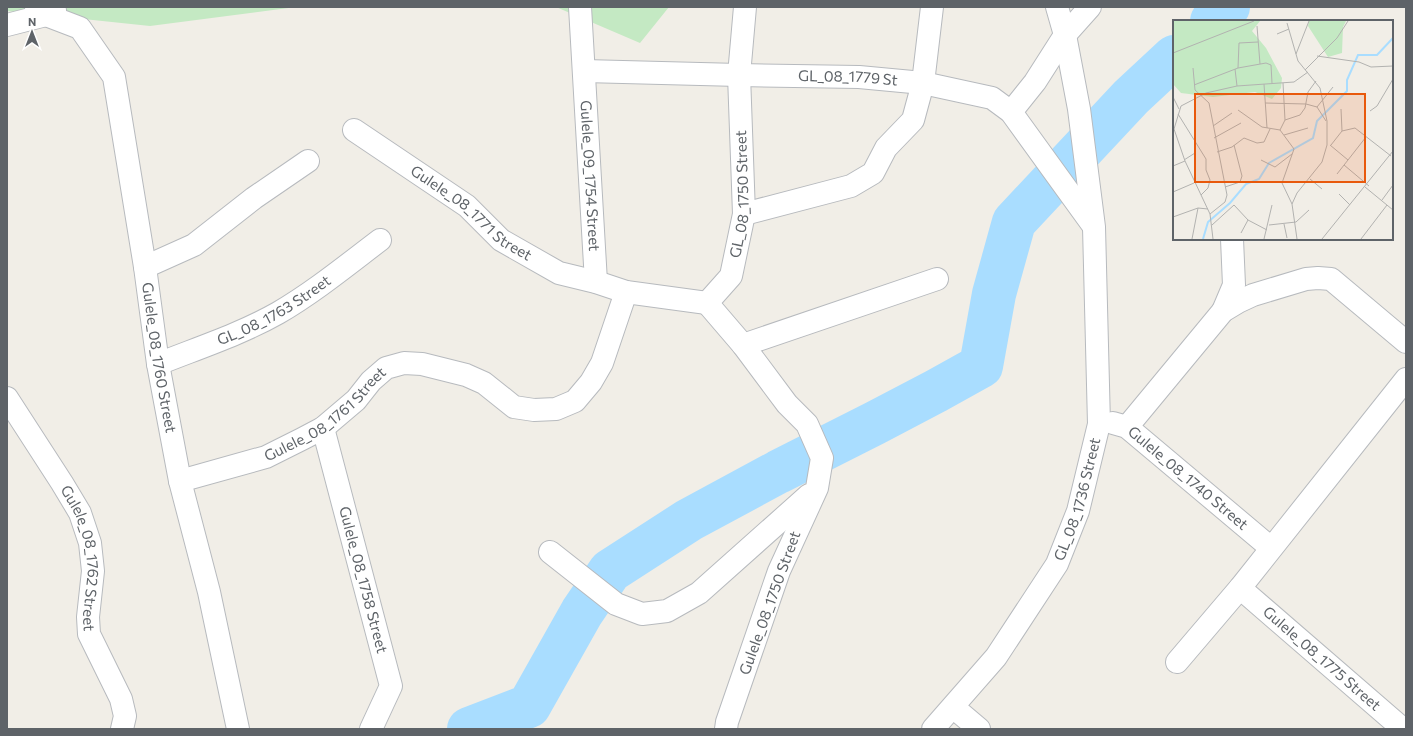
<svg xmlns="http://www.w3.org/2000/svg" width="1413" height="736" font-family="Commissioner,sans-serif">
<rect width="100%" height="100%" fill="#f1eee7"/>
<path fill="#c4e9c3" d="M7 7H296L150 26 7 11Z
M556 7H669L640 43Z"/>
<g fill="none" stroke-linecap="round" stroke-linejoin="round">
<path stroke="#a9ddff" stroke-width="44" d="M1212 21 1228 7
M469 729 529 706 582 612 610 571 689 520 778 472 875 423 936 391 981 366 994 294 1014 222 1131 97 1174 57"/>
<defs>
<g id="minor">
<path id="s1" d="M36 7 46 15 80 28 114 77 145 267 158 364 180 481 209 592 238 729"/>
<path id="s2" d="M580 7 596 282"/>
<path d="M7 25 46 15 55 10"/>
<path id="s3" d="M584 71 739 75 859 77 923 83 992 98 1011 112 1092 224"/>
<path d="M1011 112 1035 82 1065 35 1090 7"/>
<path id="s4" d="M354 130 467 206 501 240 559 273 596 282 626 292 707 303"/>
<path d="M744 214 851 186 873 173 886 148 913 120 923 83 932 7"/>
<path d="M145 267 194 245 254 198 308 161"/>
<path d="M707 303 743 345 787 404 807 424 822 458 817 488 779 571 727 722 726 729"/>
<path id="s5" d="M707 303 731 276 744 214 739 75 745 7"/>
<path d="M1223 311 1234 285 1232 239"/>
<path d="M743 345 937 279"/>
<path id="s6" d="M158 364C198 348 241 334 278 313 314 292 347 265 380 240"/>
<path id="s7" d="M7 398 62 483 80 513 90 543 93 571 88 617 89 634 121 699 125 716 122 729"/>
<path id="s8" d="M1113 423 1127 427 1271 548"/>
<path d="M1127 427 1223 311 1238 302 1253 295 1306 279 1318 278 1331 279 1406 342"/>
<path id="s9" d="M323 428 391 686 371 729"/>
<path id="s10" d="M180 481 266 457 302 439 323 428 356 400 371 381 386 368 404 363 422 364 466 375 484 383 514 407 534 410 556 409 575 401 591 382 602 363 626 292"/>
<path d="M550 552 616 604 642 614 667 611 699 593 809 495"/>
<path id="s11" d="M1240 588 1403 729"/>
<path d="M1177 662 1240 588 1406 379"/>
<path d="M953 707 979 729"/>
<path id="s12" d="M933 729 996 657 1057 564 1078 511 1099 424 1094 227 1079 109 1065 35 1057 7"/>
</g>
</defs>
<use href="#minor" stroke="#b7babe" stroke-width="24"/>
<use href="#minor" stroke="#fff" stroke-width="22"/>
</g>
<g text-anchor="middle" stroke-width="4" stroke-linejoin="round" paint-order="stroke">
<g font-size="15" fill="#5e6368" stroke="#fff">
<text dy="5" stroke="none"><textPath href="#s3" startOffset="264">GL_08_1779 St</textPath></text>
<text dy="5" stroke="none"><textPath href="#s2" startOffset="169">Gulele_09_1754 Street</textPath></text>
<text dy="5" stroke="none"><textPath href="#s5" startOffset="119">GL_08_1750 Street</textPath></text>
<text dy="5" stroke="none"><textPath href="#s4" startOffset="144">Gulele_08_1771 Street</textPath></text>
<text dy="5" stroke="none"><textPath href="#s6" startOffset="128">GL_08_1763 Street</textPath></text>
<text dy="5" stroke="none"><textPath href="#s1" startOffset="393">Gulele_08_1760 Street</textPath></text>
<text dy="5" stroke="none"><textPath href="#s10" startOffset="163">Gulele_08_1761 Street</textPath></text>
<text dy="5" stroke="none"><textPath href="#s8" startOffset="94">Gulele_08_1740 Street</textPath></text>
<text dy="5" stroke="none"><textPath href="#s12" startOffset="275">GL_08_1736 Street</textPath></text>
<text dy="5" stroke="none"><textPath href="#s7" startOffset="181">Gulele_08_1762 Street</textPath></text>
<text dy="5" stroke="none"><textPath href="#s9" startOffset="157">Gulele_08_1758 Street</textPath></text>
<text transform="translate(770 603) rotate(-70)" y="5">Gulele_08_1750 Street</text>
<text dy="5" stroke="none"><textPath href="#s11" startOffset="108">Gulele_08_1775 Street</textPath></text>
</g>
</g>
<g transform="translate(1173 20)">
<rect width="220" height="220" fill="#f1eee7"/>
<path d="M0 1H87L79 11 93 28 109 58 108 68 99 79 82 72 40 77 8 73 0 64ZM136 1H173L170 7 169 33 155 37 135 6Z" fill="#c4e9c3"/>
<path fill="none" stroke="#a9ddff" stroke-width="2" d="M30 219 35 202 57 183 73 164 86 159 96 143 140 118 144 101 174 71V60L185 35H204L220 18"/>
<path fill="none" stroke="#b2b2b0" stroke-width="1" d="M114 3 125 41 147 68 154 101V125L149 142 124 173 119 184M84 6 87 44M104 14 116 9M0 33 81 1M123 34 136 1M144 36 186 42 198 47 220 46M20 48 22 70 36 83 54 175 52 182 37 194M65 48 66 23 85 22M62 49 64 66M132 50 164 18 175 1M91 64 94 108M21 65 65 48 93 43 98 45 99 63M0 77 6 89M92 83 133 84 144 87M144 87 160 67M144 87 153 101M168 89 169 111M65 90 89 107 107 110M197 91 204 86 220 59M5 94 33 139V150L37 160 35 168 28 175M112 100 127 95 132 88 135 72 143 61M40 106 59 93M107 110 121 129 109 163 119 184 124 219M107 110 112 100 110 63M111 115 135 108M41 118 68 103M157 125 175 140M158 125 169 111 182 108 218 136M44 132 59 127 71 118 84 123 91 122 97 109M11 140 22 133M88 140 102 147 119 134M171 145 196 166M0 146 12 141M164 154 193 117M137 159 149 169M52 167 67 162 69 156 61 125M192 167 220 190M0 172 21 163M166 174 177 185M209 180 220 165M0 197 25 188 35 189M123 202 136 190M111 204 114 218M39 205 61 185 75 200 94 210M96 205 123 202M68 213 75 200M19 219 25 188M40 219 37 194 12 141 1 109 8 86 33 73 64 66 121 62 135 52M91 219 99 185M149 219 220 131M188 219 214 185"/>
<path fill="#e8590c" fill-opacity="0.15" stroke="#e8590c" stroke-width="2" d="M22 74H192V162H22Z"/>
<rect width="220" height="220" fill="none" stroke="#5e6368" stroke-width="2"/>
</g>
<rect width="1413" height="736" fill="none" stroke="#5e6368" stroke-width="16"/>
<g transform="translate(32 32)" stroke="#ffffff" stroke-width="3" paint-order="stroke">
<path d="M0-3L7 15L0 10L-7 15Z" fill="#5e6368"/>
<text y="-6" font-size="11" font-weight="bold" text-anchor="middle" fill="#5e6368">N</text>
</g>
</svg>
